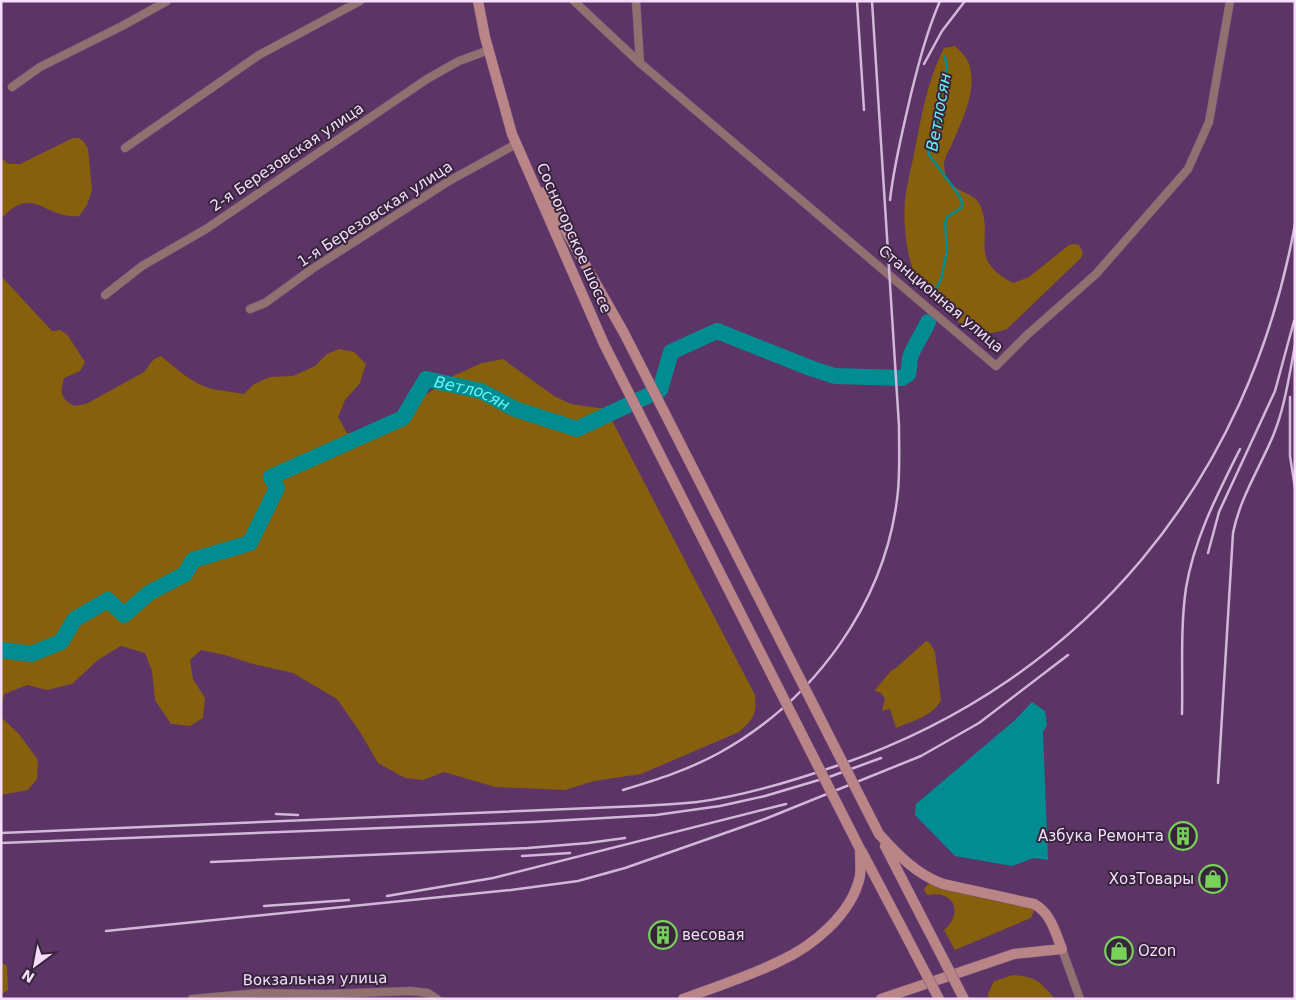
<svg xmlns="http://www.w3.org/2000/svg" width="1296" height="1000" font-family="'DejaVu Sans',sans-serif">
<rect width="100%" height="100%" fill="#5c3466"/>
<path fill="#87600d" d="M955 46C960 51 967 57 969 64 978 90 962 120 952 144 949 150 944 159 944 165 945 194 973 189 980 205 995 239 966 258 1013 283L1029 277 1069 245 1074 244 1079 245 1083 253 1081 258 1007 329C977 339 968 331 946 311 936 302 925 293 918 281 906 259 903 223 905 199 907 184 911 169 914 154 921 118 927 81 944 48Z
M73 138H79L84 142 88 149 92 190 87 205 79 216C45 219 32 183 1 219V157L8 164H20Z
M1 276 52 331 61 330 68 336 85 362 80 371 64 378C60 393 60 398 74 406L86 404 144 372 154 359 161 356C177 369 191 383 212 389 222 391 234 392 244 394L254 384 270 377 293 376 315 366 327 354 339 349 354 352 366 364 360 383 345 400 338 417 347 433 372 432 453 376 482 363 503 359 554 396 571 404 606 409 755 695C757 715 753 719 739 732L641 774 594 781 565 790 495 787 444 772 423 780 405 778 378 763 360 732 337 699 293 673 253 664 225 655 201 650 190 660 193 679 205 698 203 718 190 726 171 724 155 700 152 671 145 653 121 646 99 659 72 684 47 690 27 685 4 694 1 712Z
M926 641 930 643 935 652 941 700C934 716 910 722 896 728L890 709 882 711 885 699C882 693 879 691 874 691L891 671 896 668Z
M1 717 19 734 38 760 37 779 28 790 1 795Z
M930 884 970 895 1031 907 1034 911 1031 918 955 950 944 930C956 921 960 902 944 896 938 893 932 895 927 895L924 890 927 885Z
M1 962 7 966 8 990 2 994Z
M1013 975C1037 977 1039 981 1055 999H988V994L994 981Z"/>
<path fill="#008c91" d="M1032 702 1045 711 1047 725 1043 732 1048 860 1034 858 1012 866 955 856 915 815 916 804 1015 720Z"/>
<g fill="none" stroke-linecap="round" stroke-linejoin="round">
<path stroke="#008c91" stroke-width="2.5" d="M935 298 936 289 941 279 947 251 945 223 947 217 961 208 962 204 961 199 956 191 929 155 928 148 937 123 941 82 947 69 945 57"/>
<path stroke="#008c91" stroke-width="16" id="s1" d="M1 650 31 654 61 642 75 619 108 600 124 615 149 593 185 574 193 560 250 543 277 488 271 477 403 418 426 379 481 391 515 409 577 429 660 390 671 352 717 331 813 369 835 376 902 378 908 374C910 368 909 363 910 358 914 345 923 334 928 322"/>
<defs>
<path id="street" d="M574 1 640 63 996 366 1027 335 1096 274 1188 169 1209 122 1230 1
M636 1 640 63
M12 87 40 67 124 25 167 1
M125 148 259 55 360 1
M105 295 142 266 206 229 427 79 459 61 489 50
M250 309 265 303 312 269 449 181 516 144
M1062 949 1080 999
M192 999 260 993 326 994 411 991 428 993 437 999"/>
<path id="secondary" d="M478 1 485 37 512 134 604 344
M544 192 624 333
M879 834C898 855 916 874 943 884L1034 904C1051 913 1055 932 1062 949L1014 954 881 999
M885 846 921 916
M862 852 901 926
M683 999C715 987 750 976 780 961 813 946 852 914 860 876 861 868 860 858 860 849"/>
</defs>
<use href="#street" stroke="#785281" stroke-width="9"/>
<use href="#secondary" stroke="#785281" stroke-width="11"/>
<use href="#street" stroke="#91706f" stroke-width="8"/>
<use href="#secondary" stroke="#ba8586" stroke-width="10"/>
<path stroke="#d3b7da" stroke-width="2.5" d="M857 1 864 110
M924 64 942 31 965 1
M890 200C894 164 903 129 911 94 919 62 927 31 940 1
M1290 397V456L1295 488
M1208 553 1219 512 1275 391 1294 321
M1182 714C1183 672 1180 629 1186 588 1194 539 1218 493 1240 449
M1218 783 1233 533C1240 498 1259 469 1273 436 1285 407 1289 376 1295 345
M623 790C656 780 688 770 719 753 815 700 887 601 898 491 900 469 899 447 899 426L872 1
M276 814 298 815
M1 833 640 806C659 805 678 804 697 802 745 796 793 781 839 765 1087 680 1249 479 1295 224
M1 843 534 822 656 815 720 806 765 796 829 777 881 758
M522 856 570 853
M211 862 528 848 588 843 625 838
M387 896 493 878 786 804
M264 906 349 900
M106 931 511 890 578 881 625 868 765 819 921 756 979 723 1068 655"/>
<defs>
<path id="secondary-bridge" d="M624 333 879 834
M604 344 860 849
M921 916 964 999
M901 926 939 999"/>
</defs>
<use href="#secondary-bridge" stroke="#785281" stroke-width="11" stroke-linecap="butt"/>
<use href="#secondary-bridge" stroke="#ba8586" stroke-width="10"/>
</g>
<defs>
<symbol id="building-ring" viewBox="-11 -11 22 22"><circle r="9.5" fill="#37253c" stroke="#77d259" stroke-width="1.5"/><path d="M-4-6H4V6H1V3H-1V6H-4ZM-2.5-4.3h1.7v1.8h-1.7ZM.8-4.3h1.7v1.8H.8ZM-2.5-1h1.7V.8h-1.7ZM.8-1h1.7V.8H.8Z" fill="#77d259"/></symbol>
<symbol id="shop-ring" viewBox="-11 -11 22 22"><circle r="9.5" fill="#37253c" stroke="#77d259" stroke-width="1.5"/><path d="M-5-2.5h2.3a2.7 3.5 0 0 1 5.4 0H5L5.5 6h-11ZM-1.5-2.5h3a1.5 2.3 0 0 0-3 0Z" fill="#77d259"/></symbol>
</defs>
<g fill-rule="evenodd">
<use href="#building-ring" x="1167" y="820" width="32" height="32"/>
<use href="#shop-ring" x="1197" y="863" width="32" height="32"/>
<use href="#building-ring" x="647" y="919" width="32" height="32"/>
<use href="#shop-ring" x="1103" y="935" width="32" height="32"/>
</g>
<g text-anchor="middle" stroke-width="4" stroke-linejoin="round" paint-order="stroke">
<g font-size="15" fill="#f5ddfb" stroke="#37253c">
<text transform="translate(287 157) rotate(-34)" y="5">2-я Березовская улица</text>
<text transform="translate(375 214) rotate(-33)" y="5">1-я Березовская улица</text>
<text transform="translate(574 238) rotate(66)" y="5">Сосногорское шоссе</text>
<text transform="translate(941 299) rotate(40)" y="5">Станционная улица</text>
<text transform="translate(315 979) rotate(-1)" y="5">Вокзальная улица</text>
</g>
<g font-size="15" fill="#f5ddfb" stroke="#37253c" text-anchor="end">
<text x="1164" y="841">Азбука Ремонта</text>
<text x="1194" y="884">ХозТовары</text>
<text x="682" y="940" text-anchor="start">весовая</text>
<text x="1138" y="956" text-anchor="start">Ozon</text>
</g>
<g font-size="16" font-style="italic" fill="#63f4fa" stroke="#37253c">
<text transform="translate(938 112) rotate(-80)" y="6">Ветлосян</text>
<text dy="6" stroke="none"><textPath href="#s1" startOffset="611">Ветлосян</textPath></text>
</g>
</g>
<rect width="1296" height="1000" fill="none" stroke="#f5ddfb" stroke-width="5"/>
<g transform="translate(35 965) rotate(212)" stroke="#37253c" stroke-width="4" paint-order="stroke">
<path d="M0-4L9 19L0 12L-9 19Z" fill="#f5ddfb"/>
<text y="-8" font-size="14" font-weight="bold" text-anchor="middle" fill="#f5ddfb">N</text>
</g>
</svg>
